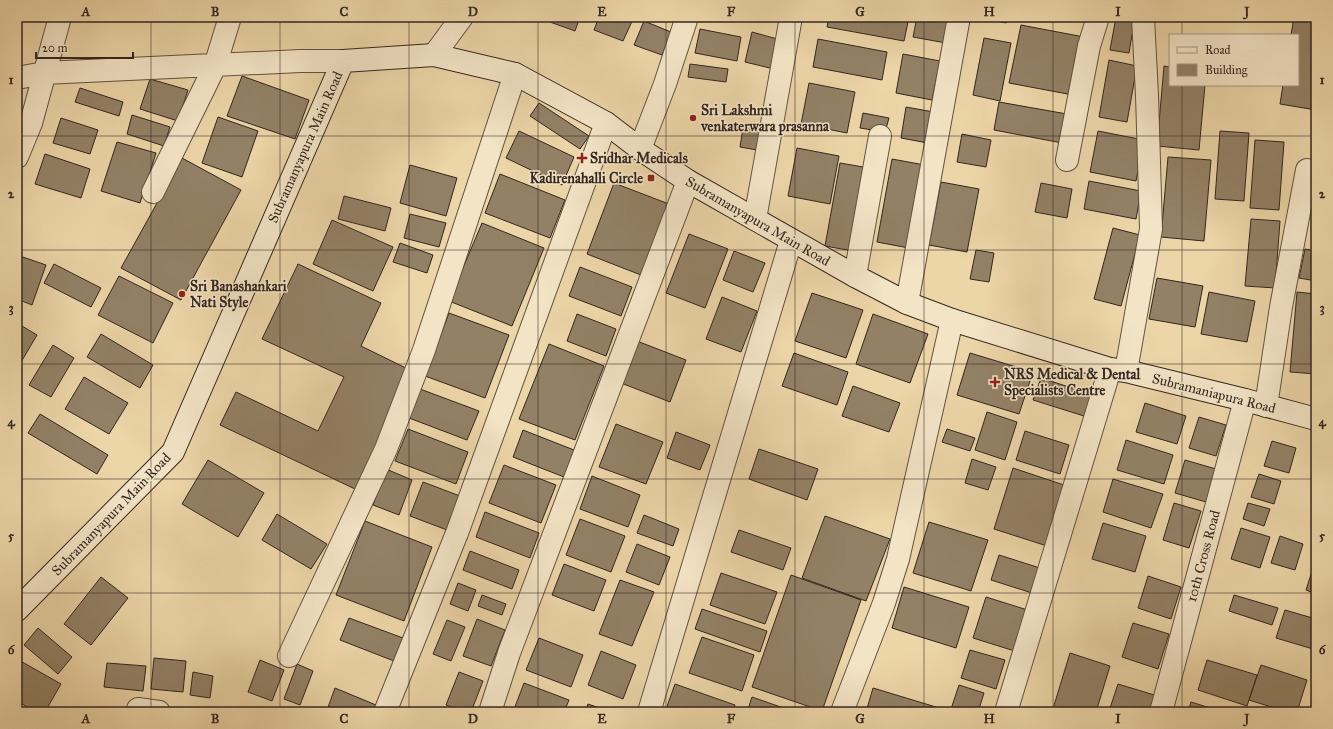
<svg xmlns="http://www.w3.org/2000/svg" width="1333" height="729" font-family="'IM FELL Great Primer',serif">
<rect width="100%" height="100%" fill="#ecd5a7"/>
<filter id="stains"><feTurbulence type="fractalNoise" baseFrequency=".005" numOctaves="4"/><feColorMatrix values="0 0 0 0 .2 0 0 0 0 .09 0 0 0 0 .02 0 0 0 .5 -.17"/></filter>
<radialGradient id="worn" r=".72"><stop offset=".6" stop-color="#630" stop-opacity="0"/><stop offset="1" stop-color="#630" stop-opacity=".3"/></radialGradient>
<path fill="#938166" stroke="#332620" d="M17 17H39L38 20 17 21Z
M552 17H580L575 31 550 22Z
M599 17H634L623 41 594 30Z
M829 17H909L904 41 827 27Z
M917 17H951L946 43 913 37Z
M978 17H1007L1006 23Z
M1116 17H1135L1129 53 1110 50Z
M1294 17H1316V110L1280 104 1283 85H1298V35H1291Z
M644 21 671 32 662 55 634 45Z
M1021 25 1084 37 1073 95 1009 83Z
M700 29 741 37 737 61 695 53Z
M752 32 781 40 774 69 745 62Z
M984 38 1011 43 1000 101 973 95Z
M818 39 887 52 882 80 813 67Z
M903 54 940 61 932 100 896 93Z
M1109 60 1137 66 1127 122 1099 117Z
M690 64 728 69 726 82 688 77Z
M1164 66 1170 67V85H1205L1199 150 1157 146Z
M242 76 309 100 295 139 227 116Z
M150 79 188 90 178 121 140 109Z
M809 83 855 92 847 133 801 124Z
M80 88 123 102 119 116 75 102Z
M999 102 1067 114 1062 143 994 130Z
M539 103 589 136 580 149 530 116Z
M906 107 939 113 933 144 901 138Z
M17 112 31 116 17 149Z
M863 113 889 118 885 132 860 128Z
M132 115 170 127 164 146 127 134Z
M218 117 258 131 242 177 202 163Z
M61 118 98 130 90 154 53 143Z
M743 128 760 131 757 150 740 147Z
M519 131 574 157 562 185 506 158Z
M1098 131 1144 140 1136 181 1090 172Z
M1220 131 1249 133 1244 201 1215 199Z
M962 134 991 140 986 167 957 162Z
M1255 140 1284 142 1279 210 1250 208Z
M117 142 156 153 140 203 101 191Z
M797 148 839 156 830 204 788 196Z
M45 154 90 169 81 198 35 184Z
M1168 157 1211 160 1204 241 1161 237Z
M182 158 241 190 181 300 121 268Z
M892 159 930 166 914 249 877 242Z
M840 163 869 168 853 251 825 246Z
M410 165 457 178 446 216 400 203Z
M500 174 565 200 550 238 485 213Z
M1089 181 1141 191 1136 219 1084 209Z
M941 182 979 189 967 252 929 245Z
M614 183 669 204 641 275 587 254Z
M1041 183 1072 189 1067 218 1035 212Z
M1314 185 1316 186V215L1309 214Z
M344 196 391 208 385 231 338 219Z
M410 214 446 223 439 247 404 238Z
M1251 219 1280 221 1275 288 1245 286Z
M332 220 393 247 373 291 313 264Z
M482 223 544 248 512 326 449 301Z
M1113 228 1140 235 1121 306 1094 299Z
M689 234 728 249 705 308 666 293Z
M400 243 433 255 427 273 393 262Z
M1305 249 1316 251V281L1299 278Z
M976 250 994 253 989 282 970 279Z
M734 251 765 263 753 292 723 280Z
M17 255 46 265 32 305 17 299Z
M54 264 101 288 91 307 44 283Z
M298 264 381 303 361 346 412 371 355 489 220 425 236 392 318 431 344 377 262 339Z
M580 267 632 287 621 316 569 296Z
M119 276 173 303 153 343 98 315Z
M1157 278 1203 286 1195 327 1149 319Z
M1209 292 1255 301 1247 342 1201 334Z
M1297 292 1316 294V374L1290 372Z
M812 293 863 310 846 358 795 341Z
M722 297 757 311 741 352 706 339Z
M449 313 509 335 485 398 425 376Z
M577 314 616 329 606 356 567 341Z
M873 314 928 334 910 383 856 364Z
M17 323 37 335 17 369Z
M101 334 153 365 140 388 87 357Z
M637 341 686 360 670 402 621 383Z
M549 344 604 366 575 440 519 419Z
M53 345 74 358 51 397 29 385Z
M794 353 848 372 837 405 782 386Z
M970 353 1033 372 1019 414 957 395Z
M84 377 128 403 109 434 65 409Z
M1041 378 1094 395 1087 417 1033 400Z
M853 386 900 403 889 432 842 416Z
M420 389 479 411 467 440 409 418Z
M1145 403 1186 416 1177 444 1136 432Z
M987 412 1017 422 1005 460 975 450Z
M40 414 108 455 97 474 28 433Z
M1199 417 1226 425 1216 456 1189 448Z
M616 424 663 442 646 484 599 467Z
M408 429 468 452 456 484 395 461Z
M947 429 975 438 970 451 942 442Z
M523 430 574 450 564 477 513 457Z
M1025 431 1069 445 1060 474 1016 460Z
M676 432 710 445 700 470 667 458Z
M1126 440 1173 455 1164 484 1117 470Z
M1272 441 1296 448 1289 473 1264 466Z
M759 449 818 469 807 500 749 479Z
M972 459 996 467 988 490 965 483Z
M208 460 264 493 238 537 182 504Z
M1185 460 1216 469 1206 502 1175 493Z
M504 465 556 485 541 523 489 503Z
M1013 468 1067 486 1047 546 994 529Z
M386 469 412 480 399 515 373 505Z
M1259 474 1281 481 1274 504 1251 497Z
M592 476 640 495 628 527 580 509Z
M1113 479 1163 494 1151 528 1103 512Z
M423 482 460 496 447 530 410 516Z
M1174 503 1201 511 1189 548 1163 540Z
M1248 503 1270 509 1264 526 1243 519Z
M485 512 539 533 530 558 476 537Z
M277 514 327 544 311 569 262 540Z
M644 515 679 529 673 546 637 533Z
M825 516 890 539 866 601 802 578Z
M580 519 625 536 611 572 566 555Z
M365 521 432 547 404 621 336 595Z
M929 522 988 540 971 591 913 573Z
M1103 523 1146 536 1135 572 1092 559Z
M1241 528 1270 537 1260 568 1231 559Z
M739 530 791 548 783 570 731 552Z
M1280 536 1303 544 1295 570 1271 563Z
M637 544 670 557 659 585 626 572Z
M470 551 519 570 512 589 463 570Z
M999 555 1040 568 1032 593 991 580Z
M564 564 606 580 594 611 552 595Z
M1314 565 1316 566V594L1306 590Z
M721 573 777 592 765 624 710 605Z
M791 575 861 600 822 711 752 687Z
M1148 576 1181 587 1171 619 1138 608Z
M101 577 128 598 91 645 64 624Z
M620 580 654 592 632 646 599 634Z
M458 583 476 590 468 611 450 604Z
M904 587 969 607 956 648 892 628Z
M482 595 506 604 502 615 478 606Z
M1234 595 1278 608 1272 625 1229 611Z
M986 597 1034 612 1021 653 973 638Z
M702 609 767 631 760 652 695 629Z
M1285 610 1316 619V640L1313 649 1276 638Z
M349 618 403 638 394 661 340 640Z
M477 619 505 630 491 666 463 656Z
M447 620 465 627 451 661 433 654Z
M1133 623 1169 634 1158 669 1122 657Z
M38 628 72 657 58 674 24 645Z
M702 637 754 655 742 691 689 673Z
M539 638 583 655 571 687 526 670Z
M970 650 1005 660 996 689 961 678Z
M601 651 636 665 623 699 588 685Z
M1070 653 1110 666 1096 712H1052Z
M154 658 186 661 183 692 151 689Z
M17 659 61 684 45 712H36L17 701Z
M260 660 284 670 272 701 248 692Z
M1207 660 1257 675 1247 706 1198 690Z
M107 663 146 666 143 691 104 687Z
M297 664 313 671 300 705 284 699Z
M1261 665 1307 680 1297 712H1287L1249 700Z
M193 672 213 676 210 698 190 695Z
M459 672 483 681 471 712H465L446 705Z
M524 683 569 700 564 712H513Z
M675 684 735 705 733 712H665Z
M1118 684 1161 697 1156 712H1114L1109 711Z
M959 685 984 693 978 712H950Z
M335 688 376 705 373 712H332L327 710Z
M873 688 936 707 934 712H866Z
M752 697 795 712H747Z
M1191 702 1223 712H1188Z
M588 704 611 712H585Z
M408 707 422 712H406Z
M69 709 88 712H69Z"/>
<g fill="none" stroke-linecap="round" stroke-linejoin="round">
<defs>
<path id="minor" d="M17 78 44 73 300 61H343
M640 149 665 84 687 17
M17 157 31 123 60 17
M1067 160 1089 46 1098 17
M153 192 215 66 230 17
M755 219 791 17
M855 276 880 136
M907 303 959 17
M1126 371 1151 229 1147 95 1143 17
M1266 406 1281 307 1307 170
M289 656 386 449 424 350 515 74
M138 709 159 712
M385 712 457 533 606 123
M490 712 509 653 688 181
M649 712 791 241
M842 712 884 603 898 559 952 320
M1006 712 1110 369
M1161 712 1245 400"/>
<path id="tertiary" d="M434 55 462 17"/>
<path id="secondary" d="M17 610 173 452 343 61 434 55 515 74 606 123 640 149 688 181 855 276 907 303 952 320 1110 369 1126 371 1245 400 1316 419"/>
</defs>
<use href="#minor" stroke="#615242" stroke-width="24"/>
<use href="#tertiary" stroke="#615242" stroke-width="24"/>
<use href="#secondary" stroke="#332620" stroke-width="24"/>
<use href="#minor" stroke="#f3e4c6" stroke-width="22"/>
<use href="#tertiary" stroke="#f3e4c6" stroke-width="22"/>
<use href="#secondary" stroke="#f3e4c6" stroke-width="22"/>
</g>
<path fill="none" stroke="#332620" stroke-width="1" stroke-opacity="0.55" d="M151 17V712M280 17V712M409 17V712M538 17V712M666 17V712M795 17V712M924 17V712M1053 17V712M1182 17V35M1182 85V712M17 136H1316M17 250H1316M17 364H1316M17 479H1316M17 593H1316"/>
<g fill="#8f2418" stroke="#f3e4c6" stroke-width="1.5">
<circle cx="693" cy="118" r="4"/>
<path d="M580 152h4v4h4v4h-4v4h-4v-4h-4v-4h4z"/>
<rect x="647" y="174" width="8" height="8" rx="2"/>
<circle cx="182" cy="294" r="4"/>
<path d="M993 376h4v4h4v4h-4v4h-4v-4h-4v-4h4z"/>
</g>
<g text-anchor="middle" stroke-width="3" stroke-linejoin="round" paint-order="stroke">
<g font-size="14" font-weight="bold" fill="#332620" stroke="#f3e4c6" text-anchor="start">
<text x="701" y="115">Sri Lakshmi<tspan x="701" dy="16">venkaterwara prasanna</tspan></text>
<text x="590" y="163">Sridhar Medicals</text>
<text x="643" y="183" text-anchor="end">Kadirenahalli Circle</text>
<text x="190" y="291">Sri Banashankari<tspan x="190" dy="16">Nati Style</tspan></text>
<text x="1004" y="379">NRS Medical &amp; Dental<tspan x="1004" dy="16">Specialists Centre</tspan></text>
</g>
<g font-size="14" fill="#332620" stroke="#f3e4c6">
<text transform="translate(305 147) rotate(-66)" y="5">Subramanyapura Main Road</text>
<text transform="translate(758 221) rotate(30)" y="5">Subramanyapura Main Road</text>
<text transform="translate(1214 393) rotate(14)" y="5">Subramaniapura Road</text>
<text transform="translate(111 514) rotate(-46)" y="5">Subramanyapura Main Road</text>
<text transform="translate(1203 556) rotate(-75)" y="5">10th Cross Road</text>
</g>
</g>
<rect width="1333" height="729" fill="none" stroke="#ecd5a7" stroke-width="44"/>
<rect x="1169" y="34" width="130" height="52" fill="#f3e4c6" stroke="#a69884"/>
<rect x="1177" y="47" width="20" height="6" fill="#f3e4c6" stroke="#a69884"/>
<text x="1205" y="54" font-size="12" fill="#332620">Road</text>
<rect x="1177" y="64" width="20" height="12" fill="#938166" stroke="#a69884"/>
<text x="1205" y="74" font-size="12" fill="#332620">Building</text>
<path d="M36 52v6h97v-6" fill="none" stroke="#332620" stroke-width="2"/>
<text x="42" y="52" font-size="12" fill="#332620" stroke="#f3e4c6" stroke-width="3" paint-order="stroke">20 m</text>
<rect x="22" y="22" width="1289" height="685" fill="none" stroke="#332620" stroke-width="1.5"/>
<g font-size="13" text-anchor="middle" font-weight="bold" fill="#332620">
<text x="86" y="16">A</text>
<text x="215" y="16">B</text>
<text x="344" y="16">C</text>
<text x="473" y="16">D</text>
<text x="602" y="16">E</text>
<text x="731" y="16">F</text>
<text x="860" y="16">G</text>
<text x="989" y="16">H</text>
<text x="1118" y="16">I</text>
<text x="1247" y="16">J</text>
<text x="11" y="84">1</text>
<text x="1322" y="84">1</text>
<text x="11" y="198">2</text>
<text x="1322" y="198">2</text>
<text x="11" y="312">3</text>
<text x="1322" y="312">3</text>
<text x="11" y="426">4</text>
<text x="1322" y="426">4</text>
<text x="11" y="540">5</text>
<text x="1322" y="540">5</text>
<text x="11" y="654">6</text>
<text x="1322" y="654">6</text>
<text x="86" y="723">A</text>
<text x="215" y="723">B</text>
<text x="344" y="723">C</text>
<text x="473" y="723">D</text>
<text x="602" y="723">E</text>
<text x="731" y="723">F</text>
<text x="860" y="723">G</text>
<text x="989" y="723">H</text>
<text x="1118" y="723">I</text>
<text x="1247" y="723">J</text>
</g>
<rect width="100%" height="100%" filter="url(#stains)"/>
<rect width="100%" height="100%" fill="url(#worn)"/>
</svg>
